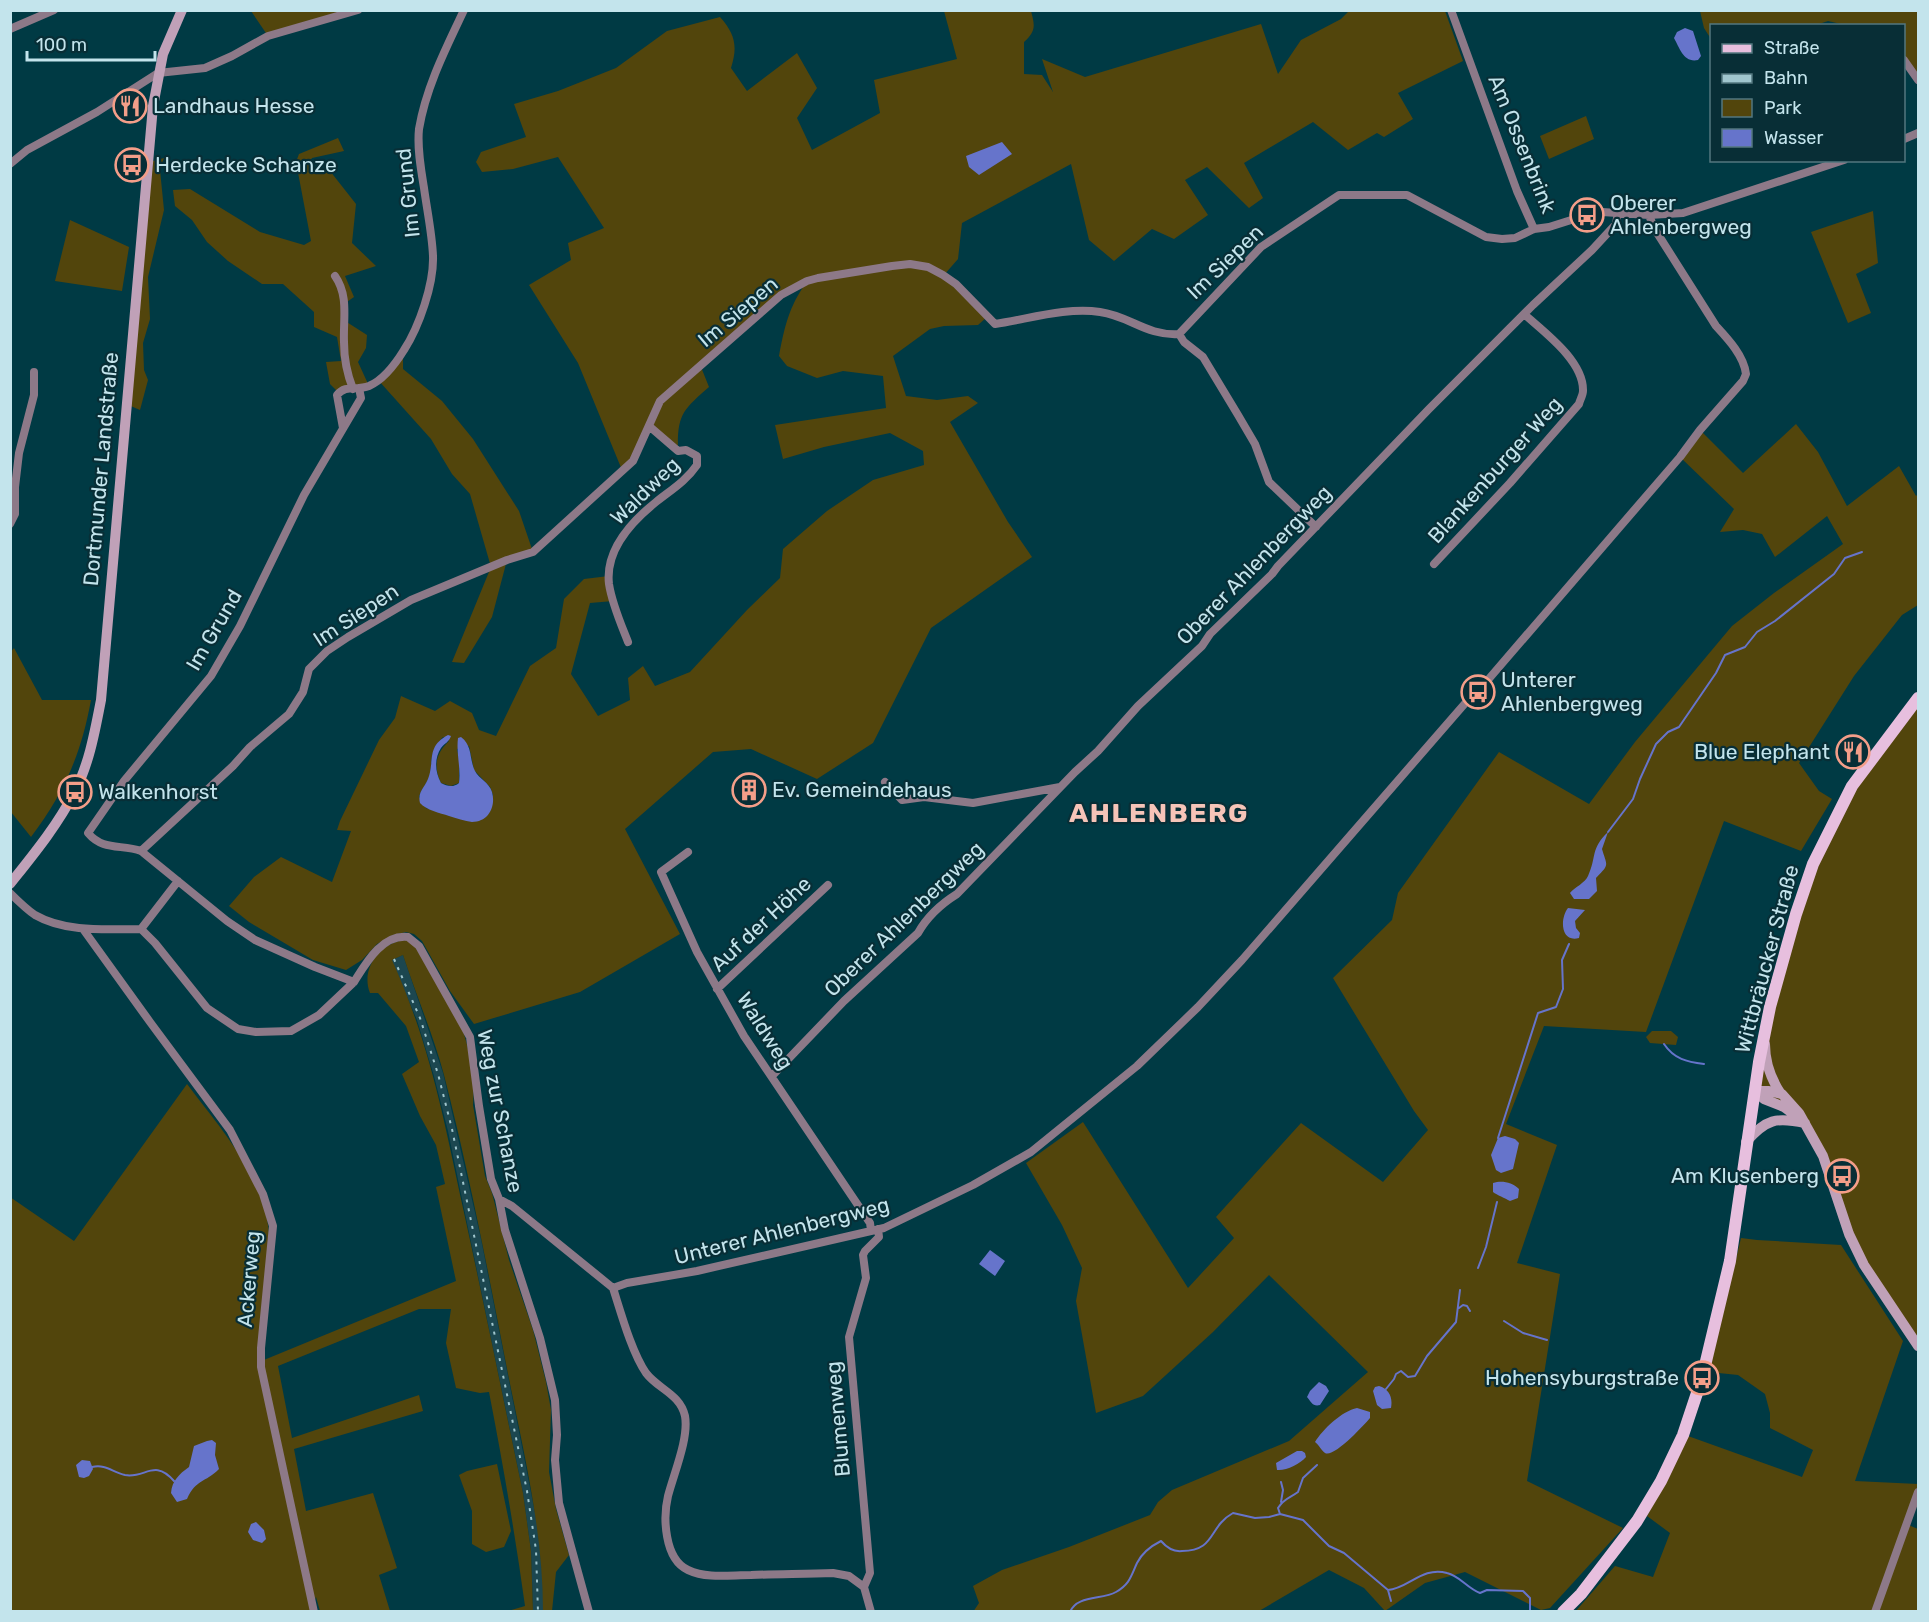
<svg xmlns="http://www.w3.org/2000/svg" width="1929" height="1622" font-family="Rubik,sans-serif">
<rect width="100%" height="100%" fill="#003a44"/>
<path fill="#1c4750" d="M403 955 443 1073 481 1239 537 1523 543 1577V1611H533L531 1551 523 1493 448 1131 434 1076 417 1020 391 960Z"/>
<path fill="#52450c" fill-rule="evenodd" d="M251 11H357L268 36Z
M944 11H1031C1035 26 1036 31 1024 42V74L1042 75 1053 92 1042 59 1085 77 1261 24 1278 74 1301 40 1341 19 1349 11H1445L1463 61 1398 93 1413 119 1384 137 1377 133 1348 150 1313 122 1244 163 1263 198 1249 208 1207 167 1185 180 1208 215 1174 239 1152 229 1114 261 1089 240 1071 164 962 223 958 259 944 275 987 317 978 325 944 326 930 329 893 356 906 396 937 400 968 396 978 403 950 422 1008 522 1032 557 931 628 873 743 817 779 751 749 713 752 625 829 680 934 580 992 474 1024 450 991 422 941 414 934 406 932 393 935 377 944 362 960 346 970 313 960 249 922 229 906 254 877 281 857 332 882 351 831 337 830 340 821 379 740 395 718 401 696 435 711 450 701 472 713 479 730 496 736 530 666 556 648 564 599 584 579 609 576 613 601 590 603 571 674 598 716 630 700 628 678 643 666 655 686 690 672 747 610 780 578 783 549 827 511 873 480 924 465 923 451 890 433 824 447 783 459 775 425 886 408 883 376 843 371 817 378 787 366 779 356C784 329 789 306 806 283L791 289 701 367 709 387C683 410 677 414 678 451L649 426 633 461 622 470 578 363 529 285 571 260 568 243 604 228 558 157 513 169 482 172 476 162 481 152 526 137 514 104 558 91 616 68 667 31 720 17C735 34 738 46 731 68L747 91 797 53 817 88 797 118 812 150 880 113 874 80 957 59ZM443 737 449 741C436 753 433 766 441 783L451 786 459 783V759L457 749 469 746 474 770 490 787 493 795 478 821 466 820 426 808 419 797C421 789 428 783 430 774 433 757 429 753 443 737Z
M1700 11H1918V81L1904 57V26L1845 25 1828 21 1813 26H1712L1711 39 1704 28Z
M1586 116 1594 139 1549 159 1540 136Z
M338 138 344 151 312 158 308 165 330 171 356 204 352 243 376 266 345 276 354 297 341 306 342 319 367 335 366 348 358 362 369 386 339 393 330 384 326 362 341 361 337 337 314 327V312L283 284H262L228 261 207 242 192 220 175 206 173 190 190 189 260 232 304 245 311 241 296 162 299 154Z
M164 158 160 170 164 210 148 277 150 319 143 343 144 370 148 380 140 410 126 404 153 161Z
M1873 211 1878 263 1856 274 1871 313 1848 323 1811 232Z
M70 220 129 247 122 291 55 281Z
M403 351V369L442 401 473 439 519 511 533 552 507 560 492 617 464 663 452 662 491 567 470 494 452 474 431 439 379 381Z
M1796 424 1818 452 1847 506 1899 466 1916 496 1918 494V605L1902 615 1854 676 1799 763 1819 791 1832 799 1801 851 1724 821 1646 1032 1544 1026 1506 1124 1557 1145 1517 1263 1560 1274 1527 1481 1623 1528 1550 1608 1541 1610 1465 1572 1425 1583 1385 1611 1364 1588 1329 1570 1259 1611 973 1612 979 1603 973 1586 1002 1570 1069 1547 1150 1515 1158 1502 1172 1490 1289 1441 1368 1372 1269 1275 1213 1332 1143 1396 1096 1413 1076 1301 1082 1268 1062 1225 1026 1163 1083 1122 1188 1288 1234 1238 1216 1217 1301 1123 1383 1182 1428 1130 1414 1111 1333 978 1392 920 1398 893 1499 752 1589 804 1635 742 1732 626 1774 593 1843 544 1827 516 1775 557 1762 534 1743 530 1720 532 1734 509 1680 457 1700 430 1743 473Z
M14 648 42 700H91C81 755 64 793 31 837L11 812 10 653Z
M1918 698V1346L1874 1283 1805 1123 1755 1091 1796 914 1852 786Z
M407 940 413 943 462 1028C470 1051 475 1081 473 1105L485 1176 492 1193 509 1260 533 1330 546 1382 551 1410 549 1472 556 1509 569 1555 556 1572 552 1611H543C543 1529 523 1450 507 1369 488 1271 469 1172 444 1075 433 1034 416 995 403 955L392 960C430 1044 444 1120 463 1208 484 1303 503 1398 523 1493L531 1551 533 1611H508L525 1606C515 1534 503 1464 489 1392L480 1393 456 1388 446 1343 451 1309H419L278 1366 292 1438 419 1395 423 1411 294 1449 306 1511 373 1493 397 1568 379 1575 390 1611H320L316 1597 310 1612 11 1611 10 1197 74 1241 187 1084C220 1128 265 1177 269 1234L259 1362 456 1281 436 1187 445 1184 436 1145 420 1116 402 1074 419 1062 406 1026 378 993H370C360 968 381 941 407 940Z
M1652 1031H1671L1678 1037 1676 1045 1650 1043 1646 1037Z
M1741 1238 1757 1240 1841 1245 1903 1341 1855 1481 1918 1484V1492L1906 1524 1918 1529V1611L1575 1612 1615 1566 1653 1577 1670 1533 1647 1516 1688 1436 1802 1477 1813 1450 1770 1428V1413L1765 1394 1738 1375 1709 1372Z
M497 1464 511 1531 504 1547 486 1552 472 1544V1511L459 1475 467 1471Z"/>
<path fill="#6674cb" d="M1685 28 1693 31 1701 56 1698 60C1684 63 1680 49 1674 38L1677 32Z
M1002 142 1012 154 979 175 969 167 966 156Z
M448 735 451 736C449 742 445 743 441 748 434 759 435 772 441 783 447 786 453 788 459 783 461 768 456 753 458 738L461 737C473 746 469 759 475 771 479 779 489 782 492 792 496 806 489 822 472 822 465 821 456 818 449 816 440 813 426 810 420 803 417 791 426 787 429 776 434 760 427 746 448 735Z
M1608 832 1602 849C1607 866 1610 864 1596 878L1597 891 1589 899H1574L1570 893C1575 887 1585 883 1588 876 1597 857 1590 849 1608 832Z
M1568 908 1585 910 1575 921 1576 928 1580 933 1579 938C1560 943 1560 918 1568 908Z
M1505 1136 1515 1139 1519 1143 1513 1169 1501 1173 1496 1170 1491 1155 1498 1138Z
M1497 1182C1505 1181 1513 1183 1519 1189L1518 1198 1510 1201C1505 1198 1497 1195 1493 1192V1183Z
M990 1250 1005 1261 995 1276 979 1264Z
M1319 1382 1326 1386 1329 1391 1320 1405C1313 1407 1311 1402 1307 1397L1310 1391Z
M1379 1386C1389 1389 1393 1397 1391 1408L1382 1409 1377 1405 1373 1391 1375 1387Z
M1357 1408 1370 1412V1418C1364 1425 1334 1458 1325 1453 1322 1451 1318 1444 1315 1442 1323 1429 1342 1411 1357 1408Z
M207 1441 212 1440 216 1443 215 1455 219 1469C205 1483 196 1479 187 1499L177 1502 171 1493C172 1481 179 1474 189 1467L194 1446Z
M1297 1451H1302L1305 1453 1306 1457C1300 1464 1286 1471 1277 1470L1276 1463Z
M82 1460 90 1461 93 1469 89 1476 84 1478 79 1477 76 1465Z
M256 1522 264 1530 266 1539 262 1543 253 1540 248 1532 251 1524Z"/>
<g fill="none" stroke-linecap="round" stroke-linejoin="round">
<path stroke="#6674cb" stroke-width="2" d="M1608 832 1633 799 1640 779 1656 744 1668 732 1679 727 1716 673 1725 655 1745 647 1757 632 1775 621 1834 574 1845 558 1862 552
M1664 1044C1674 1059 1687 1062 1704 1064
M1498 1138 1538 1013 1556 1007 1563 989 1562 960 1569 944
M1478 1268 1486 1247 1497 1202
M1459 1308 1463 1305 1467 1306 1470 1311
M1504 1321 1523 1333 1547 1340
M1386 1389 1394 1379 1396 1374 1401 1371 1408 1377 1415 1376 1427 1356 1456 1322 1460 1290
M92 1467C106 1464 112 1472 125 1475 145 1479 154 1458 174 1481
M1281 1482 1283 1490 1281 1502
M1280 1514 1303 1520 1329 1546 1344 1553 1388 1590C1408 1589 1422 1566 1447 1573 1460 1576 1467 1588 1480 1593L1487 1590 1523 1591 1530 1598V1612
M1388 1590 1391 1601
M1070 1612C1077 1595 1102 1600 1116 1592 1130 1584 1131 1576 1137 1563 1142 1553 1151 1546 1161 1541 1167 1548 1173 1552 1182 1551 1216 1551 1208 1527 1233 1513L1255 1518 1269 1517 1280 1514 1278 1508C1284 1498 1290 1498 1298 1492L1303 1478 1317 1465"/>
<path stroke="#8d7988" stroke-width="8" d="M1451 10 1517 191 1534 229
M10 29 54 10
M1904 60 1918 80
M1904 139 1918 133
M10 164 27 150 97 112 158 73 205 68 232 56 268 36 358 10
M335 276C349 296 343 319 344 342 344 358 347 374 353 389
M1179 334 1184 342 1203 357 1238 415 1255 444 1269 482 1316 527
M359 388 361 398 304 495 240 626 211 676 124 781 88 833C103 851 121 844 141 851L227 921 255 940 315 967 354 982C366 963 382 934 408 937L419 946 470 1037 479 1106 491 1179 499 1199 505 1230 540 1338 555 1400 557 1435 555 1460 559 1503 589 1612
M343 428 337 395C346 384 356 391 369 386 383 380 396 363 404 350 419 327 434 284 433 256 432 233 427 210 424 188 421 170 417 148 419 129 426 87 446 48 464 10
M10 524 15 514V487L19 453 34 395V372
M1434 564 1510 483 1579 404C1580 400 1583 395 1583 391 1584 361 1544 332 1524 314
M628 642C621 624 612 604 609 584 605 550 631 522 656 502 671 490 686 481 697 465V456L686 450 678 451 649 426
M885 782 902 800 924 797 973 803 1060 787
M141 851 233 766 250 747 289 714 303 692 309 669 327 651 348 637 411 600 507 560 533 552 633 461 660 401 781 295 807 281 818 278 892 266 910 264 928 267 943 275 956 284 995 324C1029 319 1066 307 1100 312 1130 316 1146 336 1179 334L1261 247 1339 195H1407L1486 237 1502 239 1515 238 1534 229 1549 227 1587 215 1602 212 1649 215 1683 213 1844 160
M688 852 661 872 697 952 744 1036 870 1223 871 1230
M10 893C18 901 26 909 35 915 66 933 108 929 141 929L155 943 207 1008 238 1029 256 1032 291 1031 319 1015 354 982
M83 929 150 1022 230 1130 263 1194 273 1226 261 1348V1367L314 1612
M141 929 178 881
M717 989 828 885
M772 1076 844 1001 918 933C927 917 941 904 957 894L1075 772 1098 751 1138 706 1202 646 1210 634 1272 574 1278 566 1429 409 1533 305 1592 250 1616 224 1618 212
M499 1199 512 1206 613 1288
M613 1288 627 1283 697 1271 884 1228 973 1185 1031 1152 1137 1066 1198 1007 1242 960 1481 685 1487 681 1680 457 1700 430 1743 381 1746 374C1744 356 1728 339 1716 326L1654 228 1649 215
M613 1288C621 1313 632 1353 646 1373 658 1389 680 1394 685 1416 689 1438 674 1473 668 1496 663 1517 664 1559 688 1570 707 1579 730 1575 751 1575 778 1574 805 1574 833 1573L849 1576 864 1587
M871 1612 864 1587 870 1573 849 1337 866 1278 863 1255 865 1251 879 1237 878 1229
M1875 1612 1918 1492"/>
<path stroke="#c0a1b8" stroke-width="10" d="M10 884C33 855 57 826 74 793 89 765 95 731 101 700L153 106 163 54 182 10
M1765 1044C1765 1063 1771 1079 1781 1094
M1755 1091H1769L1782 1094 1799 1113 1823 1156 1849 1234 1864 1265 1918 1346
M1755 1091 1764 1099 1784 1107 1800 1119
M1746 1142C1766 1119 1776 1117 1805 1123"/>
<path stroke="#e7bfde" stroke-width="12" d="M1563 1612 1581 1594 1637 1521 1661 1481 1683 1435 1702 1378 1730 1261 1759 1062 1770 1007 1796 914 1813 864 1852 786 1918 698"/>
<path stroke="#a0c6ce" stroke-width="2" stroke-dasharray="3 6" stroke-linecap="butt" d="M394 959 420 1018 438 1074 452 1129 527 1491 536 1550 538 1612"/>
</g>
<defs>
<symbol id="restaurant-ring" viewBox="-11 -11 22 22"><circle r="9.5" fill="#082e36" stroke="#f49e89" stroke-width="1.5"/><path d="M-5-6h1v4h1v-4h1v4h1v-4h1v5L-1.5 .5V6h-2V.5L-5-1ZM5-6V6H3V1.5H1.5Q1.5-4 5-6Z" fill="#f49e89"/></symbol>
<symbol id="bus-ring" viewBox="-11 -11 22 22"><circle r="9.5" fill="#082e36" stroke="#f49e89" stroke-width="1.5"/><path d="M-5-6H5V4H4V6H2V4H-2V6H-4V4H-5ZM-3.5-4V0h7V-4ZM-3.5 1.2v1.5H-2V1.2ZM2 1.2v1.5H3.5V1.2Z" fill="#f49e89"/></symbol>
<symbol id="building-ring" viewBox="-11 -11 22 22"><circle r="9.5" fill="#082e36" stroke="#f49e89" stroke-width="1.5"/><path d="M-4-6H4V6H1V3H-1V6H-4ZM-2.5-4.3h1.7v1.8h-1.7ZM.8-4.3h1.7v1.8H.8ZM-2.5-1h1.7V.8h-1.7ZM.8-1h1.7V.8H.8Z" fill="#f49e89"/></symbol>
</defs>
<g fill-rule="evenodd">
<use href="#restaurant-ring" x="111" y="87" width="38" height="38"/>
<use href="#bus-ring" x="113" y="146" width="38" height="38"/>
<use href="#bus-ring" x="1568" y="196" width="38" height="38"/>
<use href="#bus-ring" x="1459" y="673" width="38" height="38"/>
<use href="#restaurant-ring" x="1834" y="733" width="38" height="38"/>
<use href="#building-ring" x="730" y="771" width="38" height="38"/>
<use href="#bus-ring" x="56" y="773" width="38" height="38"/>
<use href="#bus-ring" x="1823" y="1157" width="38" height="38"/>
<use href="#bus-ring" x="1683" y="1359" width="38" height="38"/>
</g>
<g text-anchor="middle" stroke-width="4.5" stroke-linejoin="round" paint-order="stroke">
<g font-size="21" fill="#c3e4ec" stroke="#082e36" text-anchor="start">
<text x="153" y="113">Landhaus Hesse</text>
<text x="155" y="172">Herdecke Schanze</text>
<text x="1610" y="210">Oberer<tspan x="1610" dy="24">Ahlenbergweg</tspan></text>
<text x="1501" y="687">Unterer<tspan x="1501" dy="24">Ahlenbergweg</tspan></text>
<text x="1830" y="759" text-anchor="end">Blue Elephant</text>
<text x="772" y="797">Ev. Gemeindehaus</text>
<text x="98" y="799">Walkenhorst</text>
<text x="1819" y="1183" text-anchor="end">Am Klusenberg</text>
<text x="1679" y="1385" text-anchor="end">Hohensyburgstraße</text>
</g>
<g font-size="21" fill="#c3e4ec" stroke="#082e36">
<text transform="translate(1522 144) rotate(68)" y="7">Am Ossenbrink</text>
<text transform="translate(408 193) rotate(-96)" y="7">Im Grund</text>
<text transform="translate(1225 262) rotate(-44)" y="7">Im Siepen</text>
<text transform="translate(738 312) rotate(-40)" y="7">Im Siepen</text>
<text transform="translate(101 469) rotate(-85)" y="7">Dortmunder Landstraße</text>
<text transform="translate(1495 470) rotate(-48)" y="7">Blankenburger Weg</text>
<text transform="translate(645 491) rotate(-44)" y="7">Waldweg</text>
<text transform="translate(1254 565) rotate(-46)" y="7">Oberer Ahlenbergweg</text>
<text transform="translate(356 615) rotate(-33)" y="7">Im Siepen</text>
<text transform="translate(214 630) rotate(-60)" y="7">Im Grund</text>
<text transform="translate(904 919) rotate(-44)" y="7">Oberer Ahlenbergweg</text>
<text transform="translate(761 924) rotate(-43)" y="7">Auf der Höhe</text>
<text transform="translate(1767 959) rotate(-75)" y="7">Wittbräucker Straße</text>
<text transform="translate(765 1031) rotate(58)" y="7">Waldweg</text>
<text transform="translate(500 1111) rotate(79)" y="7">Weg zur Schanze</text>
<text transform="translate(782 1231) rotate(-14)" y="7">Unterer Ahlenbergweg</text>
<text transform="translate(249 1279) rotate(-85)" y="7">Ackerweg</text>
<text transform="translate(838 1419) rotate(-95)" y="7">Blumenweg</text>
</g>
<g font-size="27" font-weight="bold" letter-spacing="1.5" fill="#f6c4b8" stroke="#082e36">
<text x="1159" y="822">AHLENBERG</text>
</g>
</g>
<rect width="1929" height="1622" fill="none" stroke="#c3e4ec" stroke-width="24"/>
<rect x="1710" y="24" width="195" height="138" fill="#082e36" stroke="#53777f" stroke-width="1.5"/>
<rect x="1722" y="44" width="30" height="9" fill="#e7bfde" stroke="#53777f" stroke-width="1.5"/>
<text x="1764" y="54" font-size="18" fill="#c3e4ec">Straße</text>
<rect x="1722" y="74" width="30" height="9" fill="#a0c6ce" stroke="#53777f" stroke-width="1.5"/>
<text x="1764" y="84" font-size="18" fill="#c3e4ec">Bahn</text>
<rect x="1722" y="99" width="30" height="18" fill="#52450c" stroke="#53777f" stroke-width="1.5"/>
<text x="1764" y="114" font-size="18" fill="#c3e4ec">Park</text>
<rect x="1722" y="129" width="30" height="18" fill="#6674cb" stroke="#53777f" stroke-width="1.5"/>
<text x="1764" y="144" font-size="18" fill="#c3e4ec">Wasser</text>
<path d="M27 51v9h128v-9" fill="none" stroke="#c3e4ec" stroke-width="3"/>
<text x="36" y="51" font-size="18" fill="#c3e4ec" stroke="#082e36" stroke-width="4.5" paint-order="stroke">100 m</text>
</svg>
